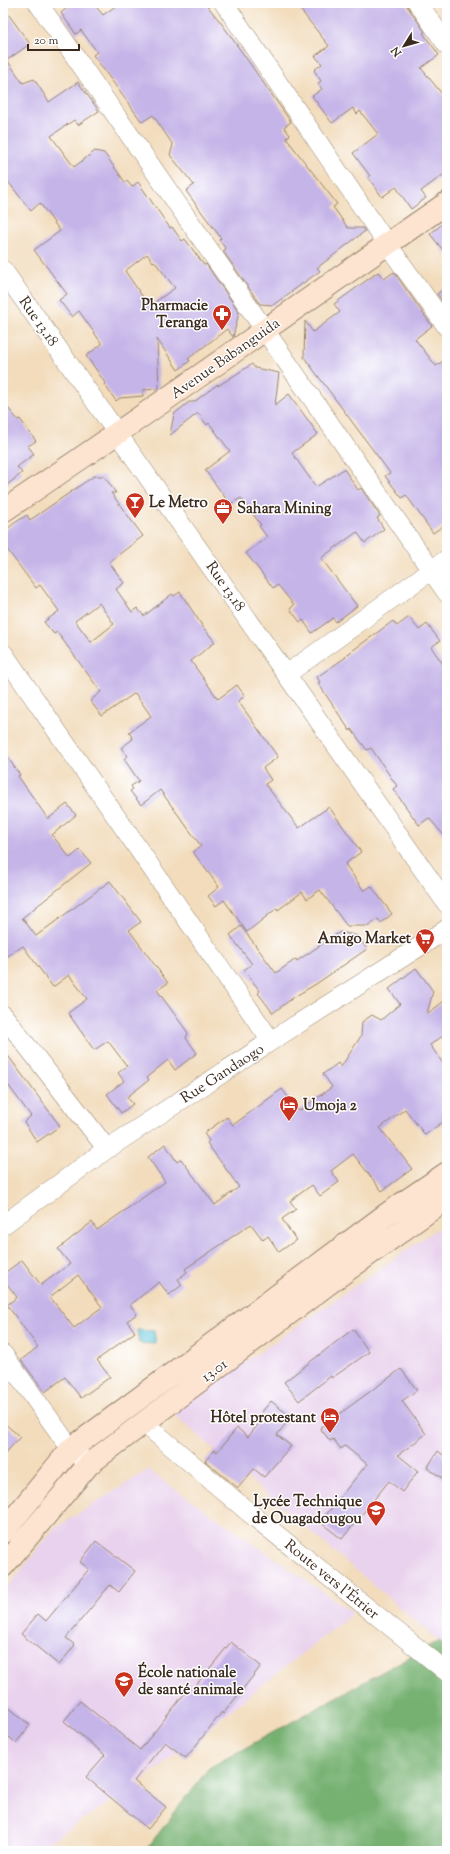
<svg xmlns="http://www.w3.org/2000/svg" width="450" height="1854" font-family="'Sorts Mill Goudy',serif">
<rect width="100%" height="100%" fill="#fff"/>
<filter id="ink" filterUnits="userSpaceOnUse"><feTurbulence type="fractalNoise" baseFrequency=".025" numOctaves="2"/><feDisplacementMap in="SourceGraphic" scale="8" xChannelSelector="R" yChannelSelector="G"/><feConvolveMatrix kernelMatrix="1 2 1 2 8 2 1 2 1" color-interpolation-filters="sRGB"/></filter>
<filter id="wash" filterUnits="userSpaceOnUse"><feTurbulence type="fractalNoise" baseFrequency=".012" numOctaves="4" result="noise"/><feDisplacementMap in="SourceGraphic" scale="16" xChannelSelector="R" yChannelSelector="G"/><feGaussianBlur stdDeviation="0.9" result="paint"/><feColorMatrix in="noise" values="0 0 0 0 0 0 0 0 0 0 0 0 0 0 0 0 0 1.4 0 .05"/><feComposite in="paint" operator="in"/></filter>
<g filter="url(#wash)">
<rect width="100%" height="100%" fill="#f2dcbc"/>
<path fill="#e9d2ed" d="M447 1222V1648L172 1413Z
M148 1470 353 1613 139 1783 35 1851H3V1593L54 1529Z"/>
<path fill="#76b171" stroke="#586e48" d="M438 1641 447 1648V1851H145L209 1768Z"/>
<path fill="#5fc8da" stroke="#4d797c" d="M137 1330 154 1331 156 1344 139 1343Z"/>
<g id="blocks">
<path fill="#c5b4e8" fill-rule="evenodd" d="M73 3H93L103 15 120 3H205L222 24 291 122 284 127 290 135 286 138 337 204 333 207 348 228H363L365 231 317 268 320 271 273 305 260 304 223 251 226 249 219 240 221 238 186 191 194 185 170 155 173 145 153 115 142 122 93 55 97 52 81 30 76 34 61 13Z
M295 3H405L425 32 423 33 439 55 421 68 447 100V172L421 191 426 198 411 209 396 187 382 197 368 177 370 176 353 153 378 134 360 111 357 114 353 108 332 123 312 96 322 89 318 83 321 81 314 70 322 64 315 56 329 46Z
M3 7 30 44 7 60 23 83 34 79 49 102 78 82 99 111 78 125 74 120 51 136 74 167 95 151 104 153 125 182 127 181 132 187 138 182 170 228 172 227 182 241 185 239 204 265 206 264 239 312 233 337 227 329 188 359 190 361 178 370 157 339 159 389 143 390V396L120 398 116 401 104 384 105 383 95 368 86 356 102 344 79 311 72 317 59 300 67 294 34 250 60 231 40 203 31 211 3 175ZM147 254 153 262 154 261 175 288 152 304 147 298 145 300 125 271Z
M447 220V255L430 234Z
M378 272 384 279 394 272 432 326 415 339 436 366 447 358V523L433 533 406 495 402 498 385 476 390 473 304 357 305 321 313 332 340 312 334 304Z
M447 286V308L437 294Z
M252 364 255 368 279 373 275 405 289 394 318 434 292 453 316 487 344 469 358 490 361 488 369 500 380 516 377 518 384 529 365 543 357 532 321 558 357 606 336 622 333 618 312 633 303 620 300 622 290 609 294 605 278 585 273 588 246 553 267 537 259 526 261 525 241 498 230 504 205 470 230 451 209 423 207 425 198 413 170 435 174 414 189 402H194L218 384V386Z
M3 402 18 420 20 419 36 441 28 446 34 454 17 467 22 473 3 488Z
M94 476H104L116 493H111L143 536 109 562 124 583 116 589 132 612 137 608 144 616 172 594 174 596 180 592 203 627 215 642 191 661 218 699 237 685 245 696 238 701 278 757 263 768 271 780 265 784 299 828 329 807 361 852 345 864 364 891 371 886 392 914 381 923 378 919 369 926H347L320 890 307 899 302 892 278 910 277 908 247 932 224 900 216 906 208 896 219 887 193 852 201 846 160 790 141 805 130 791 133 789 131 786 139 781 124 759 128 756 121 748 133 739 129 732 151 716 135 693 102 716 90 701 101 692 57 632 54 634 44 622 59 611 40 585 36 588 3 544V533L13 524 27 515 30 520ZM99 603 114 624 91 642 75 621Z
M409 617 419 630 427 624 440 641 431 647 447 670V839L429 818 419 825 393 789 397 786 371 748 367 750 351 729 350 731 318 683 320 682 317 677 346 657 345 656 393 621 397 626Z
M3 751 20 775 18 776 48 819 67 804 76 815 52 835 70 858 80 850 91 863 22 918 36 936 110 881 141 922 129 930 168 983 157 990 188 1033 186 1038 197 1053 175 1070 168 1060 147 1077 149 1080 127 1097 133 1104 121 1113 107 1094 124 1081 118 1073 127 1066 108 1041 94 1050 68 1013 87 999 69 975 53 987 23 946 3 959Z
M241 926 276 973 296 959 297 961 340 932 358 936 367 949 316 984 294 997 273 1013 258 993 260 991 244 970 252 964 230 935Z
M416 968 433 991 427 1014 447 999V1033L430 1045 447 1069V1119L425 1135 405 1109 380 1128 412 1169 382 1191 353 1154 331 1171 339 1182 320 1196 312 1185 290 1201 296 1209 282 1219 296 1240 279 1252 268 1236 263 1240 251 1224 185 1269 187 1272 178 1279 182 1285 169 1295 159 1282 130 1305 137 1314 127 1321 135 1332 97 1360 110 1377 81 1398 65 1377 45 1392 21 1360 38 1347 7 1305 17 1297 3 1279V1274L22 1260 41 1285 70 1264 58 1249 92 1222 97 1230 165 1182 148 1157 165 1144 177 1162 181 1159 215 1205 239 1187 207 1143 209 1141 204 1133 227 1117 233 1125 282 1089 299 1111 332 1087 323 1074 338 1063 341 1067 361 1036 362 1022 372 1015 381 1020 400 1004 389 989ZM78 1275 102 1307 74 1328 50 1297Z
M3 1049 60 1126 37 1142 24 1122 31 1116 3 1078Z
M353 1329 369 1352 332 1378 331 1376 299 1401 284 1382Z
M401 1369 417 1390 402 1401 426 1434 398 1455 418 1471 402 1492 389 1481 342 1539 320 1522 367 1464 345 1446 341 1449 333 1439 330 1441 320 1428Z
M271 1401 291 1417 277 1435 291 1446 264 1477 254 1469 238 1488 205 1461 215 1450 217 1452 237 1428 248 1437 265 1416 261 1413Z
M3 1422 20 1437 3 1456Z
M438 1451 447 1458V1481L427 1468Z
M96 1541 135 1571 119 1592 110 1585 66 1638 75 1645 59 1665 21 1634 38 1614 46 1621 89 1569 80 1562Z
M231 1642 261 1666 223 1714 222 1712 186 1758 165 1742 134 1781 166 1807 148 1829 86 1777 105 1755 64 1721 80 1701 140 1750 189 1688 192 1690Z
M3 1703 30 1725 16 1743 3 1732Z"/>
</g>
</g>
<g filter="url(#ink)">
<use href="#blocks" fill-opacity="0" stroke="#96836d" stroke-width="1"/>
<g fill="none" stroke-linecap="round" stroke-linejoin="round">
<defs>
<path id="street" d="M38 3 447 593
M224 3 387 244 447 327
M418 3 447 45
M3 270 447 904
M3 653 271 1041
M287 674 447 559
M3 1015 107 1149
M3 1225 107 1149 271 1041 447 929
M3 1354 71 1449 89 1464
M144 1423 246 1510 447 1672"/>
<path id="secondary" d="M3 511C153 411 298 305 447 203
M3 1532 71 1449 387 1214 447 1173
M3 1566 89 1464 332 1281 447 1198"/>
</defs>
<use href="#street" stroke="#96836d" stroke-width="20"/>
<use href="#secondary" stroke="#96836d" stroke-width="24"/>
<use href="#street" stroke="#fff" stroke-width="19"/>
<use href="#secondary" stroke="#fde4d1" stroke-width="22"/>
</g>
</g>
<defs>
<symbol id="pharmacy-pin" viewBox="-11 -11 22 30"><path d="M0 17L-7.5 6A9.5 9.5 0 1 1 7.5 6Z" fill="#c8321e" stroke="#fff"/><path d="M-2-6h4v4h4v4h-4v4h-4v-4h-4v-4h4Z" fill="#fff"/></symbol>
<symbol id="bar-pin" viewBox="-11 -11 22 30"><path d="M0 17L-7.5 6A9.5 9.5 0 1 1 7.5 6Z" fill="#c8321e" stroke="#fff"/><path d="M-6-5H6L.8 .8V4.5H3.5V6h-7V4.5H-.8V.8Z" fill="#fff"/></symbol>
<symbol id="office-pin" viewBox="-11 -11 22 30"><path d="M0 17L-7.5 6A9.5 9.5 0 1 1 7.5 6Z" fill="#c8321e" stroke="#fff"/><path d="M-6-3h4V-5.5h4V-3h4V5H-6ZM-1-4.5V-3h2v-1.5ZM-6 0V1H6V0Z" fill="#fff"/></symbol>
<symbol id="supermarket-pin" viewBox="-11 -11 22 30"><path d="M0 17L-7.5 6A9.5 9.5 0 1 1 7.5 6Z" fill="#c8321e" stroke="#fff"/><path d="M-6-5.5h2.5l.6 2H6L4.5 2H-2.5L-4.4-4H-6ZM-1.5 3.2a1.3 1.3 0 1 0 .1 0ZM3 3.2a1.3 1.3 0 1 0 .1 0Z" fill="#fff"/></symbol>
<symbol id="hotel-pin" viewBox="-11 -11 22 30"><path d="M0 17L-7.5 6A9.5 9.5 0 1 1 7.5 6Z" fill="#c8321e" stroke="#fff"/><path d="M-6-4.5h1.5V1H6V5H4.5V3h-9V5H-6ZM-4 0a1.8 1.8 0 1 1 3.6 0ZM.5 0V-2.5h3Q6-2.5 6 0Z" fill="#fff"/></symbol>
<symbol id="school-pin" viewBox="-11 -11 22 30"><path d="M0 17L-7.5 6A9.5 9.5 0 1 1 7.5 6Z" fill="#c8321e" stroke="#fff"/><path d="M0-5L7-2L0 1L-7-2ZM-4 1L0 2.5L4 1V4Q0 6-4 4Z" fill="#fff"/></symbol>
</defs>
<g fill-rule="evenodd">
<use href="#pharmacy-pin" x="211" y="303" width="22" height="30"/>
<use href="#bar-pin" x="124" y="491" width="22" height="30"/>
<use href="#office-pin" x="212" y="497" width="22" height="30"/>
<use href="#supermarket-pin" x="414" y="927" width="22" height="30"/>
<use href="#hotel-pin" x="278" y="1094" width="22" height="30"/>
<use href="#hotel-pin" x="319" y="1406" width="22" height="30"/>
<use href="#school-pin" x="365" y="1499" width="22" height="30"/>
<use href="#school-pin" x="113" y="1670" width="22" height="30"/>
</g>
<g text-anchor="middle" stroke-width="3" stroke-linejoin="round" paint-order="stroke">
<g font-size="15" font-weight="bold" fill="#3b2a1e" stroke="#fff" text-anchor="end">
<text x="208" y="310">Pharmacie<tspan x="208" dy="17">Teranga</tspan></text>
<text x="149" y="507" text-anchor="start">Le Metro</text>
<text x="237" y="513" text-anchor="start">Sahara Mining</text>
<text x="411" y="943">Amigo Market</text>
<text x="303" y="1110" text-anchor="start">Umoja 2</text>
<text x="316" y="1422">Hôtel protestant</text>
<text x="362" y="1506">Lycée Technique<tspan x="362" dy="17">de Ouagadougou</tspan></text>
<text x="138" y="1677" text-anchor="start">École nationale<tspan x="138" dy="17">de santé animale</tspan></text>
</g>
<g font-size="15" fill="#3b2a1e" stroke="#fff">
<text transform="translate(39 321) rotate(55)" y="5">Rue 13.18</text>
<text transform="translate(225 358) rotate(-35)" y="5">Avenue Babanguida</text>
<text transform="translate(226 586) rotate(55)" y="5">Rue 13.18</text>
<text transform="translate(222 1073) rotate(-33)" y="5">Rue Gandaogo</text>
<text transform="translate(214 1370) rotate(-37)" y="5">13.01</text>
<text transform="translate(332 1579) rotate(39)" y="5">Route vers l'Étrier</text>
</g>
</g>
<rect width="450" height="1854" fill="none" stroke="#fff" stroke-width="16"/>
<g transform="translate(404 46) rotate(233)" stroke="#ffffff" stroke-width="3" paint-order="stroke">
<path d="M0-3L7 15L0 10L-7 15Z" fill="#3b2a1e"/>
<text y="-6" font-size="11" font-weight="bold" text-anchor="middle" fill="#3b2a1e">N</text>
</g>
<path d="M28 44v6h51v-6" fill="none" stroke="#3b2a1e" stroke-width="2"/>
<text x="34" y="44" font-size="12" fill="#3b2a1e" stroke="#ffffff" stroke-width="3" paint-order="stroke">20 m</text>
</svg>
